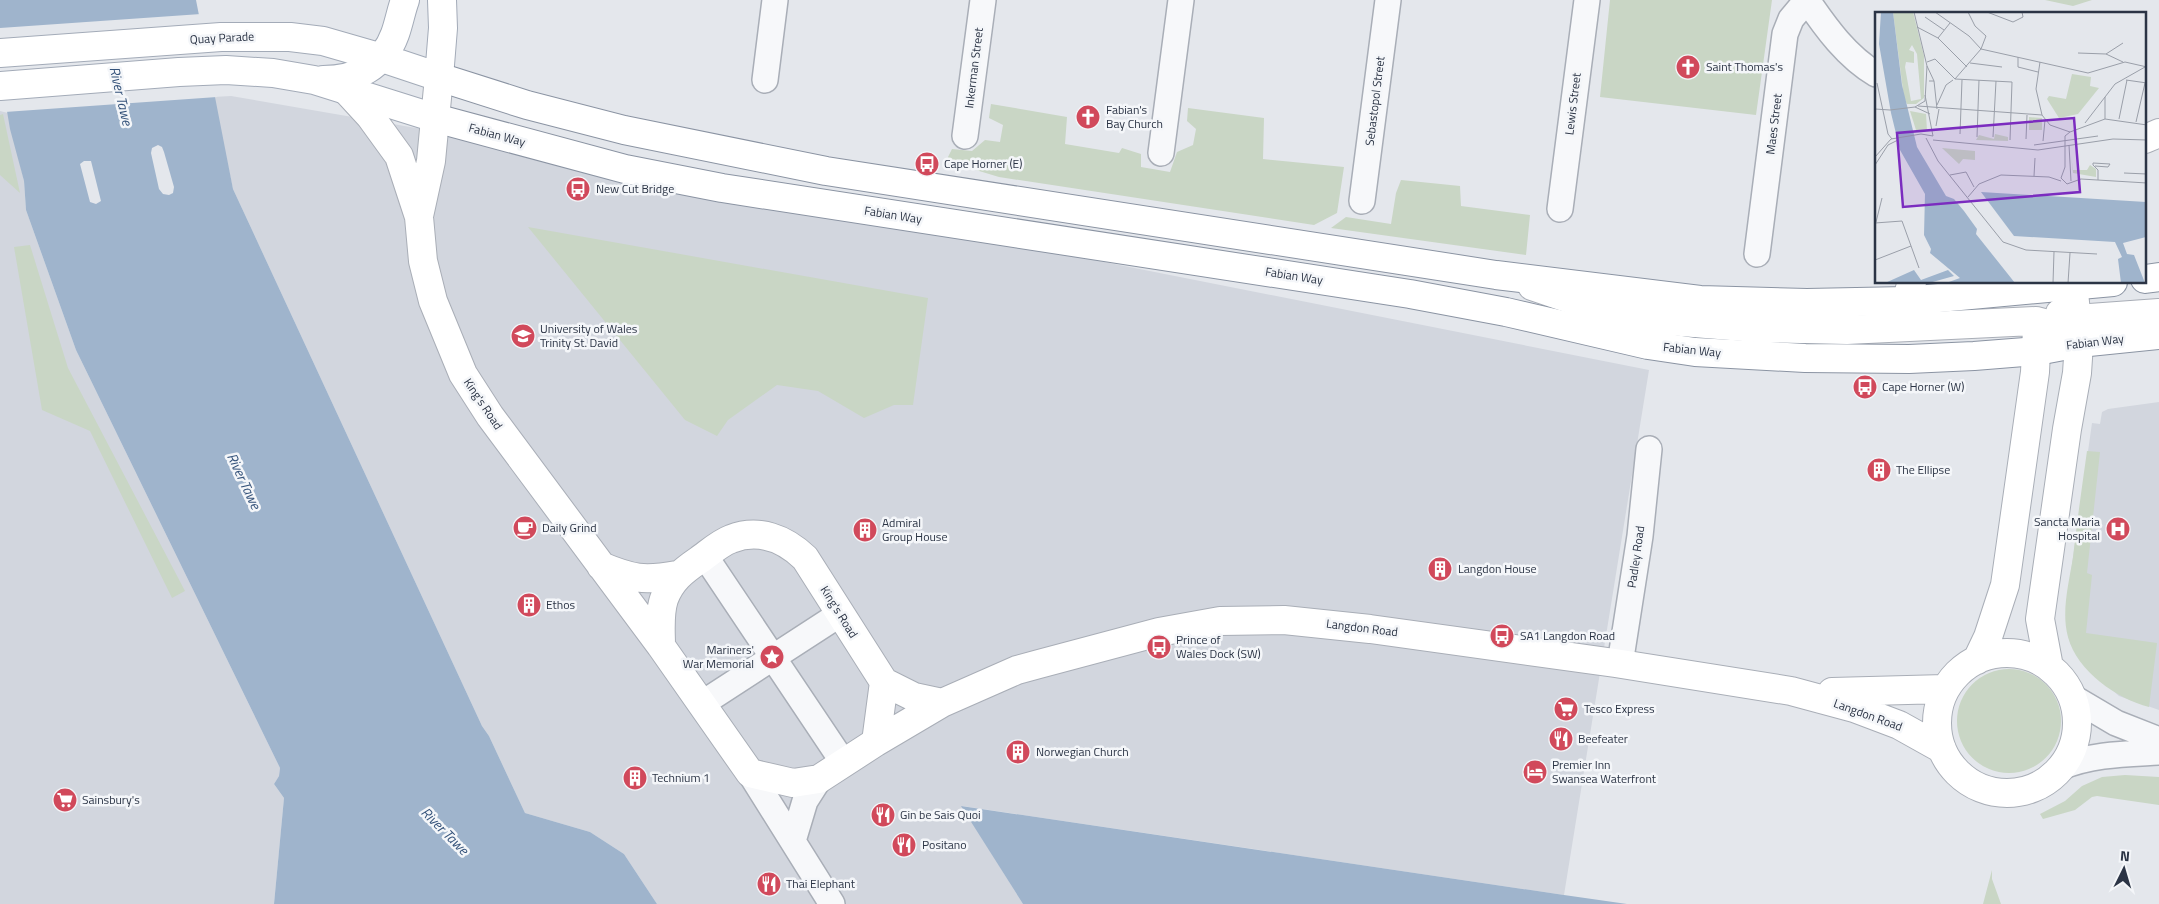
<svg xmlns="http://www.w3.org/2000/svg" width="2159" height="904" font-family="'Titillium Web',sans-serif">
<rect width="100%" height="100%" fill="#e4e7ec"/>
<path fill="#d2d6de" d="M231 96 514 145 1649 370 1564 895 962 806 1023 904H657L624 854 590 832 525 813 489 736 482 726 233 189 213 97Z
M0 111 8 113 24 181 26 210 76 350 280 768 279 776 274 784 284 798 274 904H0Z
M2159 402V710L2119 696 2085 666 2071 645 2068 636 2066 607 2092 423 2100 424 2102 412 2108 409Z"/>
<path fill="#c9d6c5" d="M1610 0H1772L1756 115 1600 97Z
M2045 0H2092L2073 6Z
M991 104 1067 117 1065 144 1119 153 1122 148 1141 154V167L1170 172 1177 152 1193 145 1196 129 1187 121 1188 108 1264 118 1263 159 1344 167 1337 213 1314 225 999 177 946 161 952 149 972 151 985 140 1000 142 1003 125 989 118Z
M3 114 20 193 0 175V115Z
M1401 180 1460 186 1461 206 1530 215 1526 255 1331 228 1346 217 1391 224 1396 193Z
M528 227 928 298 913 405H894L864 418 818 391 777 385 728 420 717 436 685 420Z
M30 245 68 368 185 591 172 598 90 431 42 410 14 247Z
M2087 451 2100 452 2087 573 2092 575 2086 633 2157 643 2149 707C2117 699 2077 671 2068 637 2061 611 2069 583 2073 557 2077 522 2082 486 2087 451Z
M1957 721a52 52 0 1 1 104 0a52 52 0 1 1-104 0Z
M2125 775 2159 777V805L2097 796 2092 797 2075 810 2043 819 2040 814 2065 801 2082 786 2102 777Z
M1992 870V879L2001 904H1983Z"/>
<path fill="#9fb4cc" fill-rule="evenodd" d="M0 0H196L233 189 482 726 489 736 525 813 590 832 624 854 657 904H274L284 798 274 784 279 776 280 768 76 350 26 210 24 181 10 129 0 70ZM158 145 162 147 164 152 174 187 173 193 169 195 163 194 159 189 151 153 152 148ZM84 161H91L101 201 96 204 90 202 80 164Z
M961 806 1564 895 1627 904H1023Z"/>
<path fill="#e4e7ec" d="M201 14 217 97 5 112 0 84V28Z"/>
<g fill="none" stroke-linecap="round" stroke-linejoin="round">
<defs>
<path id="street" d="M1807 0C1826 28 1847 57 1876 74
M765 80 775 0
M965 136 983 0
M1161 153 1181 0
M1362 201 1388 0
M1560 209 1587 0
M1757 254 1785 34 1791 19 1807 0
M705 556 843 762
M1620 664 1640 536 1649 449
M2072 697 2116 723 2159 740
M703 703 840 614
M2061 767C2093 754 2125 754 2159 752
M750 773 832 904
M793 841 805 801 819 779"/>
<path id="secondary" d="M347 91 370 116 399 156 419 217 423 261 433 301 463 374 490 416 661 646 750 773 793 783 819 779 876 742 942 703 1017 670 1039 664 1159 632 1220 621 1284 620 1370 629 1615 663 1791 691 1854 708 1899 725 1942 749
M2145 139 2159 133
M419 216 431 161 439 77
M1532 286 1573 300 1657 320 1756 328 1847 330 2036 321C2054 325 2066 330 2079 343
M1906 301 1912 282
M2060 313 2076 319 2159 313
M601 566C632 579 644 581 677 575
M661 646C661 631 659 614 664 599 671 580 683 571 699 560 709 553 720 543 731 539 759 528 785 539 805 558L884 682 876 742
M1937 723a70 70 0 1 1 140 0a70 70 0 1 1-140 0Z
M1977 660 1988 637 2005 585 2035 372 2037 329
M2049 667 2040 619 2067 429 2077 373 2079 343 2073 282
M884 682 914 697 942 703
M1832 692 1945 689"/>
<path id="primary" d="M0 53 221 37H290L323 41 382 58 439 77 443 28 442 0
M323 80C356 80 383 67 395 34 399 23 401 11 405 0
M0 86 179 72 226 70 273 73 314 80 435 118"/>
<path id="highway" d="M439 77 527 105 624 130 826 171 1496 275 1700 300 1807 303 1906 301 2113 282
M435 118 625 169 722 188 1410 294 1506 312 1648 345 1695 352 1805 358 1909 359 1974 356 2037 351 2079 343 2159 335
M2145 279 2159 277"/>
</defs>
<use href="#street" stroke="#a9aeb7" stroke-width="28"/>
<use href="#secondary" stroke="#a9aeb7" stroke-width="30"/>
<use href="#primary" stroke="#a3abb8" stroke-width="30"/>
<use href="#highway" stroke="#8b94a3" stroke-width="30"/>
<use href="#street" stroke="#f7f8fa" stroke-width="25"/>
<use href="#secondary" stroke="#fff" stroke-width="28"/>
<use href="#primary" stroke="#fff" stroke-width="28"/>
<use href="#highway" stroke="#fff" stroke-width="28"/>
</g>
<defs>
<symbol id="church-disc" viewBox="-11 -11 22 22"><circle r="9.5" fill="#d1495b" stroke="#f4f6f9"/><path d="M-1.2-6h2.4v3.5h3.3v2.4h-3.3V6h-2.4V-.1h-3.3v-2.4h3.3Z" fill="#fff"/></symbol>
<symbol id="bus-disc" viewBox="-11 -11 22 22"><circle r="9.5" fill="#d1495b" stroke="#f4f6f9"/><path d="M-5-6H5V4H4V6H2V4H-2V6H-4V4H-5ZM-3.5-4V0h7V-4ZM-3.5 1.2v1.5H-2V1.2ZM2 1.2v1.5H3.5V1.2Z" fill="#fff"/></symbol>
<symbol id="university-disc" viewBox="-11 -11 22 22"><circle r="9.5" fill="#d1495b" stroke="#f4f6f9"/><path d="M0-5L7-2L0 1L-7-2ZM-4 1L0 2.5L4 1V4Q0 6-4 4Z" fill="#fff"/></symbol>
<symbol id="building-disc" viewBox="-11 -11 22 22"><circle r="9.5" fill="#d1495b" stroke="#f4f6f9"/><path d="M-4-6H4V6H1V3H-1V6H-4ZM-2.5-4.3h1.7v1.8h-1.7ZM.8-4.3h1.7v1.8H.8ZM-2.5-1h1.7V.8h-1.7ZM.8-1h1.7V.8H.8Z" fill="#fff"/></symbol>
<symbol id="cafe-disc" viewBox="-11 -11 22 22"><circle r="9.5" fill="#d1495b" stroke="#f4f6f9"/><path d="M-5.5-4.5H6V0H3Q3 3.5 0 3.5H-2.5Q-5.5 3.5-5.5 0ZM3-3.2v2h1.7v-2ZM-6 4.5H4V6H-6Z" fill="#fff"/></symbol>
<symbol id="hospital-disc" viewBox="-11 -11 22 22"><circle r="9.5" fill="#d1495b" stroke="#f4f6f9"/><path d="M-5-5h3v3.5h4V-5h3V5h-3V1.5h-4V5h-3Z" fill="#fff"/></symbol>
<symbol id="sight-disc" viewBox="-11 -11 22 22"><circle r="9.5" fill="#d1495b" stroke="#f4f6f9"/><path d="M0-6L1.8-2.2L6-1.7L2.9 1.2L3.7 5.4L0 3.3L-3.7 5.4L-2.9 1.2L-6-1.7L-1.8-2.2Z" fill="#fff"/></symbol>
<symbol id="supermarket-disc" viewBox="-11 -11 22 22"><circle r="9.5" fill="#d1495b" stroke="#f4f6f9"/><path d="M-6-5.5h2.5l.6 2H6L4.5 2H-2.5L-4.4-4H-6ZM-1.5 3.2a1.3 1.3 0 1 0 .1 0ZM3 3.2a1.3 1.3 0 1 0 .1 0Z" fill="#fff"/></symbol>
<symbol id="restaurant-disc" viewBox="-11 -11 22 22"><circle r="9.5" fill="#d1495b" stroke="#f4f6f9"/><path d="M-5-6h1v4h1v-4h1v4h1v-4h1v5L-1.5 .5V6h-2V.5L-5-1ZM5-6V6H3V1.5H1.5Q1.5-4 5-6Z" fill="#fff"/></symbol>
<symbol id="hotel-disc" viewBox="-11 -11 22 22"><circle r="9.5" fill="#d1495b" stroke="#f4f6f9"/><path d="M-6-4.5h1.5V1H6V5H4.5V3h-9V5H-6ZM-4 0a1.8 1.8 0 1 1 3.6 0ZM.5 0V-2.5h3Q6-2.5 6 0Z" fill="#fff"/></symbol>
</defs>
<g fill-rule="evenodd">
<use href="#church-disc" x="1674" y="53" width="28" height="28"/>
<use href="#church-disc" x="1074" y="103" width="28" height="28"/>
<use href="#bus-disc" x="913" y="150" width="28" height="28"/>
<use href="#bus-disc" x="564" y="175" width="28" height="28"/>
<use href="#university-disc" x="509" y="322" width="28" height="28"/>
<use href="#bus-disc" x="1851" y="373" width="28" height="28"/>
<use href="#building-disc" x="1865" y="456" width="28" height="28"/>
<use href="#cafe-disc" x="511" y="514" width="28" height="28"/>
<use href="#hospital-disc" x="2104" y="515" width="28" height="28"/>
<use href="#building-disc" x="851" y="516" width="28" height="28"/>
<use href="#building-disc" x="1426" y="555" width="28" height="28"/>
<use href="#building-disc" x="515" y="591" width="28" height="28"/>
<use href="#bus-disc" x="1488" y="622" width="28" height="28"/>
<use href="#bus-disc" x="1145" y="633" width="28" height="28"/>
<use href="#sight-disc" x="758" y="643" width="28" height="28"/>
<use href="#supermarket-disc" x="1552" y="695" width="28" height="28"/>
<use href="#restaurant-disc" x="1547" y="725" width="28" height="28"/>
<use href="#building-disc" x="1004" y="738" width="28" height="28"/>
<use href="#hotel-disc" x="1521" y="758" width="28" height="28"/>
<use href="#building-disc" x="621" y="764" width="28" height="28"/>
<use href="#supermarket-disc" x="51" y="786" width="28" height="28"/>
<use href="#restaurant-disc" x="869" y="801" width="28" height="28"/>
<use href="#restaurant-disc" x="890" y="831" width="28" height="28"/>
<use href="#restaurant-disc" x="755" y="870" width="28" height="28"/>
</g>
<g text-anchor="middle" stroke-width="5" stroke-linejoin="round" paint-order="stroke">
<g font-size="12" fill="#2b3445" stroke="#f4f6f9">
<text transform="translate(222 38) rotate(-3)" y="4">Quay Parade</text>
<text transform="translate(974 68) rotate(-83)" y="4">Inkerman Street</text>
<text transform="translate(1375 101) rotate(-83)" y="4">Sebastopol Street</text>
<text transform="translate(1573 104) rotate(-83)" y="4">Lewis Street</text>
<text transform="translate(1774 124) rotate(-83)" y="4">Maes Street</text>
<text transform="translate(497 135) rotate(15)" y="4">Fabian Way</text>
<text transform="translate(893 215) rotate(9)" y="4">Fabian Way</text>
<text transform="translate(1294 276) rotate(9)" y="4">Fabian Way</text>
<text transform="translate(2095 342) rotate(-7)" y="4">Fabian Way</text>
<text transform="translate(1692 350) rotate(6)" y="4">Fabian Way</text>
<text transform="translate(483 404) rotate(56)" y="4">King's Road</text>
<text transform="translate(1636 557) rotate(-82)" y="4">Padley Road</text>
<text transform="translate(839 612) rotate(58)" y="4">King's Road</text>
<text transform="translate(1362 628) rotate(7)" y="4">Langdon Road</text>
<text transform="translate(1868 715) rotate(20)" y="4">Langdon Road</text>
</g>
<g font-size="12" fill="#2b3445" stroke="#f4f6f9" text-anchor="start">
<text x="1706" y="71">Saint Thomas's</text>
<text x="1106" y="114">Fabian's<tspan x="1106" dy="14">Bay Church</tspan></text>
<text x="944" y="168">Cape Horner (E)</text>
<text x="596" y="193">New Cut Bridge</text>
<text x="540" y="333">University of Wales<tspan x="540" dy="14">Trinity St. David</tspan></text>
<text x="1882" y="391">Cape Horner (W)</text>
<text x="1896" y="474">The Ellipse</text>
<text x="2100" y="526" text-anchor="end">Sancta Maria<tspan x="2100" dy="14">Hospital</tspan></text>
<text x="882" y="527">Admiral<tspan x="882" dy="14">Group House</tspan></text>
<text x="542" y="532">Daily Grind</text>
<text x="1458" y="573">Langdon House</text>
<text x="546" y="609">Ethos</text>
<text x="1520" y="640">SA1 Langdon Road</text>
<text x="1176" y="644">Prince of<tspan x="1176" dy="14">Wales Dock (SW)</tspan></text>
<text x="754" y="654" text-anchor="end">Mariners'<tspan x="754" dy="14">War Memorial</tspan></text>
<text x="1584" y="713">Tesco Express</text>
<text x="1578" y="743">Beefeater</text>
<text x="1036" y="756">Norwegian Church</text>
<text x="1552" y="769">Premier Inn<tspan x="1552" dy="14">Swansea Waterfront</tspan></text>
<text x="652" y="782">Technium 1</text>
<text x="82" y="804">Sainsbury's</text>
<text x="900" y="819">Gin be Sais Quoi</text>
<text x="922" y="849">Positano</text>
<text x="786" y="888">Thai Elephant</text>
</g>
<g font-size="14" font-style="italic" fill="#34527a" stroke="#f4f6f9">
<text transform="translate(121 96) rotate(77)" y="5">River Tawe</text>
<text transform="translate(244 481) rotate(65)" y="5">River Tawe</text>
<text transform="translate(445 831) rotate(45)" y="5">River Tawe</text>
</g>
</g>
<g transform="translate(1875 12)">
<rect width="271" height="271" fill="#e4e7ec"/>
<path d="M18 0H38L49 44V86L41 92H32L29 86ZM37 33 42 42 46 87 36 89 30 55 31 50 39 51V40L34 38ZM197 62 216 65 215 74 224 76 203 102 184 106 172 87 174 84 191 87ZM35 99 51 102 52 119 41 118ZM154 105 167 106V118H154ZM120 122 133 125V129L101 128 104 123 119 127ZM67 136 100 139V148L88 147 84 152ZM196 143 198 158H212L215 153 221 157V165L198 161Z" fill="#c9d6c5" fill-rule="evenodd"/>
<path d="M6 0H18L27 73 42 135 71 184 79 187 89 199 102 217 101 222 140 271H71L85 266 55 241 56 237 49 223 50 182 25 138 16 101 4 32ZM106 180 271 190V225L248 231 252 242 259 243 270 271H246L243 247 247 245 240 230 139 224ZM39 258 46 268 73 258 79 264 54 271H10Z" fill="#9fb4cc"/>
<path fill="none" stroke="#9a9fa9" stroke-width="1" d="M39 0 52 54 50 89 40 95M60 0 94 24 106 37M112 0 138 10 148 5 147 0M50 5 69 18M42 15 63 26 92 55M63 26 75 11M106 37 213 61 250 50 272 55M203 41 231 42 248 50M231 42 248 31M143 45V55L163 60M52 50 60 47 80 67M165 50 161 77 167 103 175 113 195 120M95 51 127 55M52 54 59 69M80 67 137 70 135 128M80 67 106 37 111 24 100 14 93 0M251 68 272 71M54 69H59L62 97M2 71 13 122 17 127M230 85V107M62 93 71 73 78 68M43 94 167 103M0 97 15 98M15 98 40 95 55 102M244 107 252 68M261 110 270 71M210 111 240 72 270 55M272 113 230 107 195 120 190 124V155L186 166 192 172 206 167 272 171M61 114 64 97M85 122 87 68M102 125 104 68M118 125 121 69M51 126 63 149 128 230 151 238 222 242M151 127 152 103M58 128 163 138 238 127 272 128M168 129 170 108M159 133 223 124M194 133 196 169M0 145 16 127 46 122 58 124 50 83M0 153 13 133 23 128M220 154 233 155 235 152 218 151V153L223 158V168M249 161 272 162M75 163 91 160 99 175M159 164 160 146M93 185 104 172 126 163 174 165 186 169M1 210 7 186M0 211 27 209 44 256M0 248 36 234M178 271 179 240M193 271 195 241"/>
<path fill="#7b2cbf" fill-opacity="0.15" stroke="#7b2cbf" stroke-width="2.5" d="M199 106 205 180 28 195 22 121Z"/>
<rect width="271" height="271" fill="none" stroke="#2b3445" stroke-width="2.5"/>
</g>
<g transform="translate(2124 869) rotate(5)" stroke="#f4f6f9" stroke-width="4" paint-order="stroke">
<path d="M0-4L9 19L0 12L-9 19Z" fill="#2b3445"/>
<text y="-8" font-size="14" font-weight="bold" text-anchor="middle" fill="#2b3445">N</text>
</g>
</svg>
